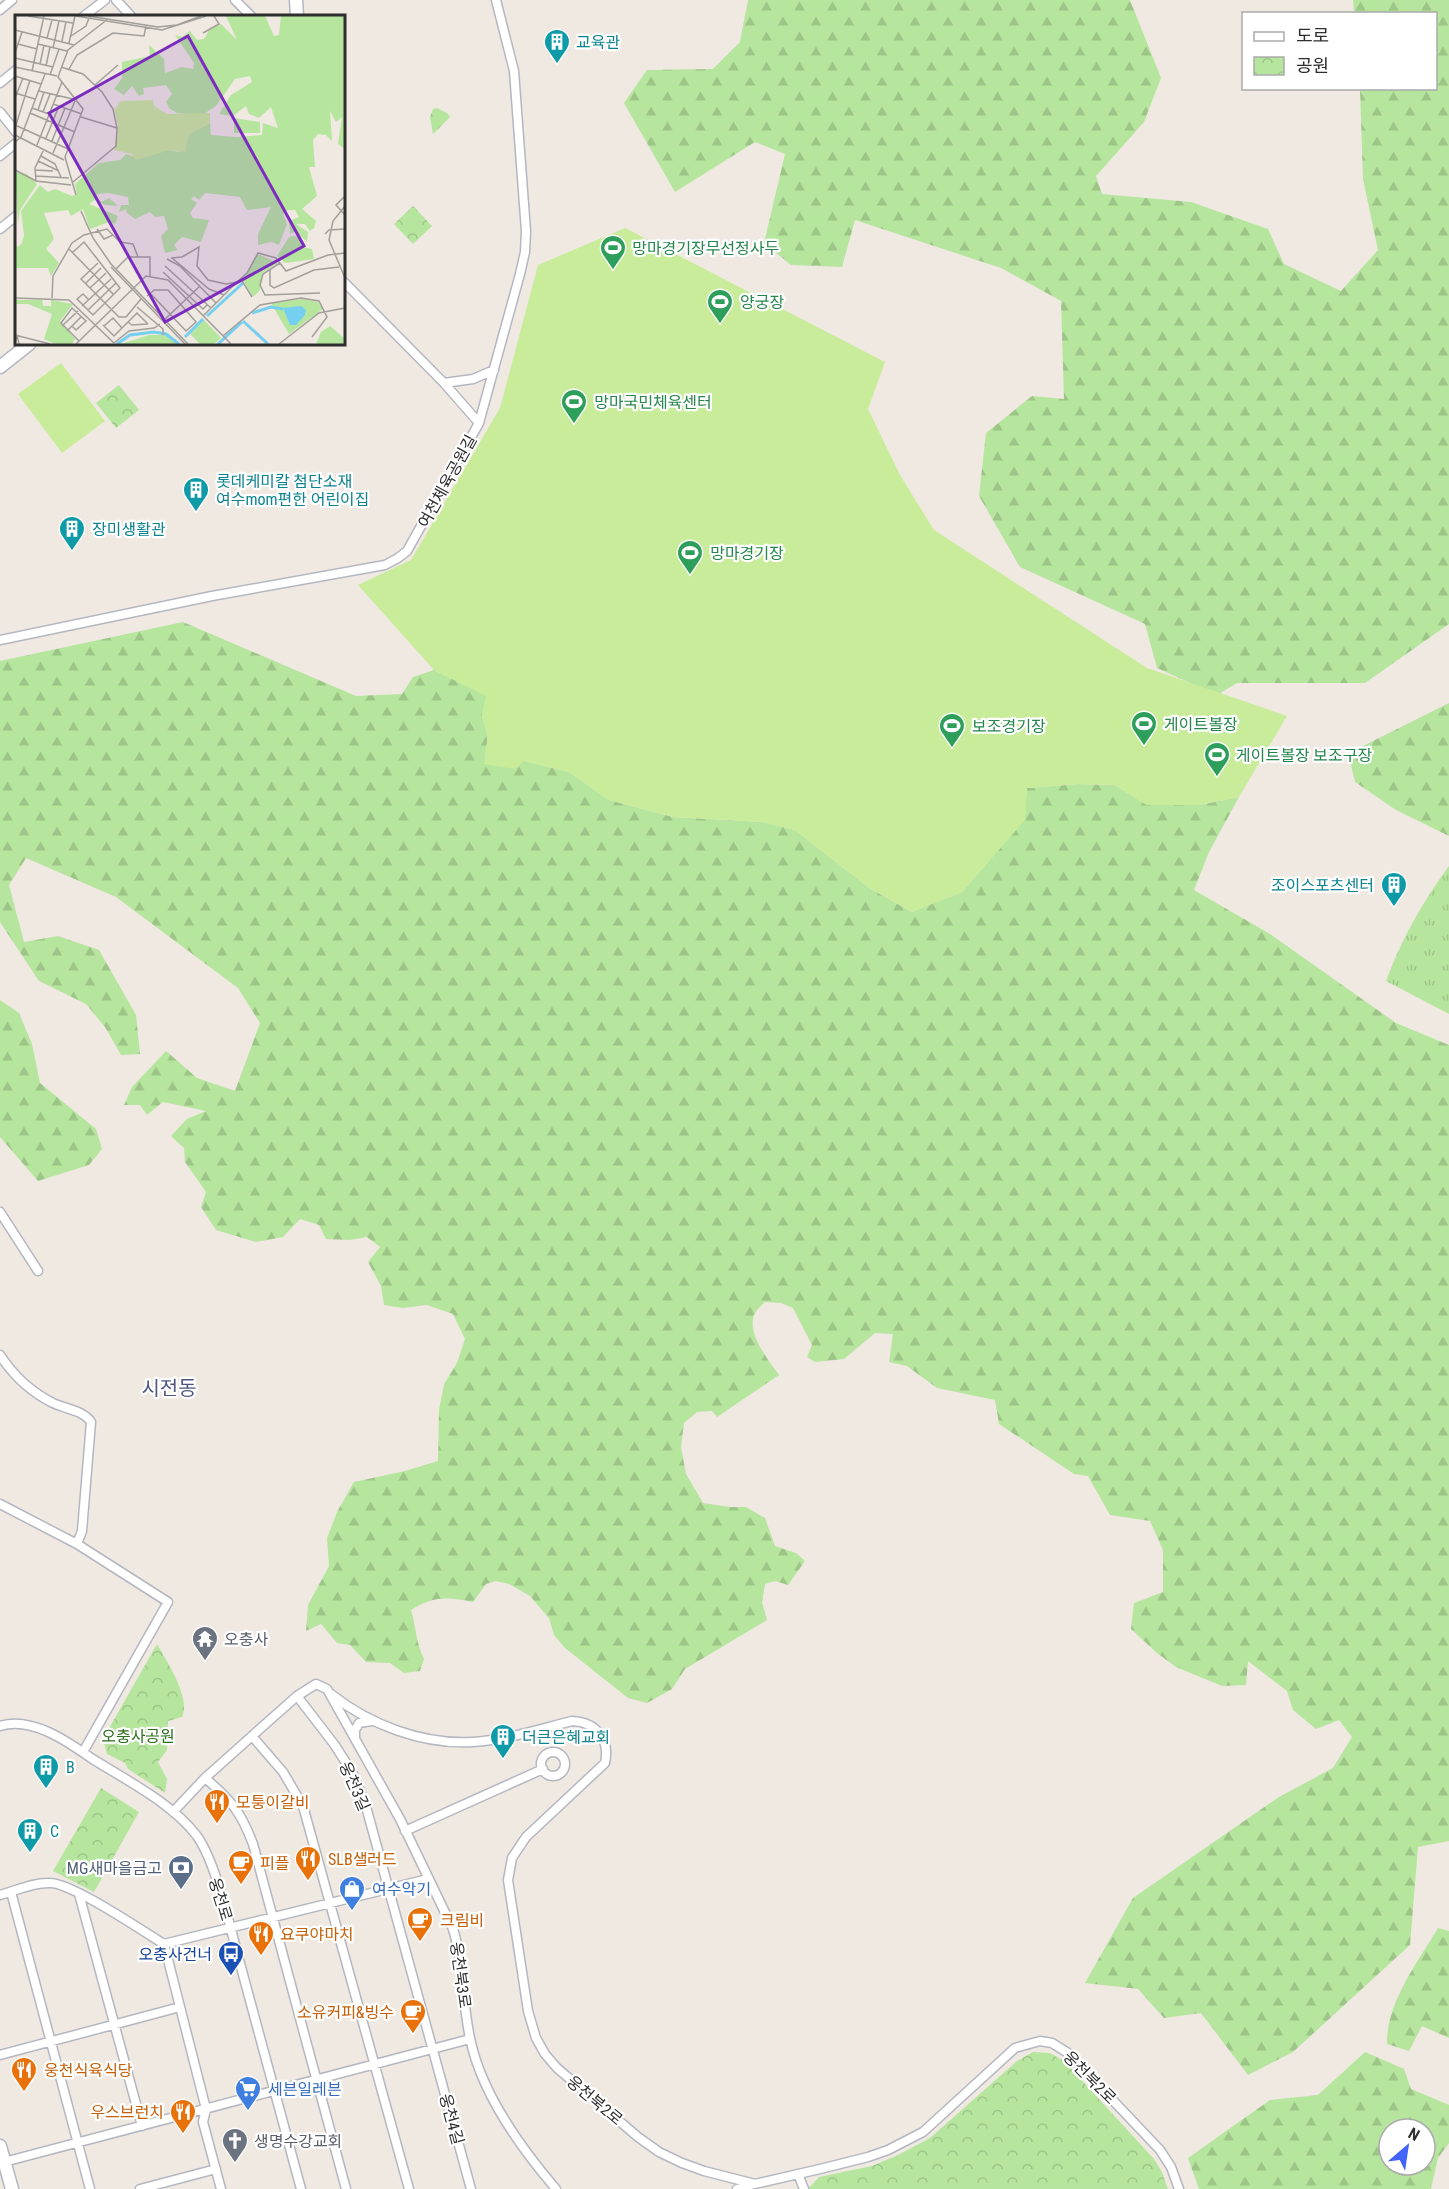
<svg xmlns="http://www.w3.org/2000/svg" width="1449" height="2189" font-family="'Roboto Condensed','Noto Sans KR',sans-serif">
<defs>
<pattern id="grass-tufts" width="24" height="20" patternUnits="userSpaceOnUse" patternTransform="scale(1.5)"><rect width="24" height="20" fill="#b6e59e"/><path d="M3 7l-1-3M5 7V3M7 7l1-3M15 17l-1-3M17 17v-4M19 17l1-3" fill="none" stroke="#9dc588"/></pattern>
<pattern id="forest-firs" width="22" height="20" patternUnits="userSpaceOnUse" patternTransform="scale(1.5)"><rect width="22" height="20" fill="#b6e59e"/><path d="M5 1l3.5 6h-7zM16 11l3.5 6h-7z" fill="#9dc588"/></pattern>
<pattern id="park-crowns" width="20" height="18" patternUnits="userSpaceOnUse" patternTransform="scale(1.5)"><rect width="20" height="18" fill="#b6e59e"/><path d="M2 6a3 3 0 1 1 6 0M12 15a3 3 0 1 1 6 0" fill="none" stroke="#9dc588"/></pattern>
</defs>
<rect width="100%" height="100%" fill="#efe9e1"/>
<path fill="url(#grass-tufts)" d="M1449 866V1014L1386 981C1401 940 1423 901 1449 866Z"/>
<path fill="url(#forest-firs)" fill-rule="evenodd" d="M748 0H1130L1161 78 1144 122 1096 176 1102 194 1191 202 1268 229 1284 264 1341 291 1378 250 1363 179 1360 89 1436 88V14L1354 13 1353 0H1449V624L1365 683H1237L1217 695 1157 668 1145 624 1020 567 979 496 986 433 1032 396 1064 399 1061 301 1001 268 855 220 842 267 791 265 764 243 785 154 755 142 675 192 624 103 647 70 713 69 740 42Z
M183 622 356 696 402 694 413 677 434 670 487 696 482 715 488 736 485 756 524 761 569 772 609 800 673 817 763 822 795 830 868 887 912 912 962 892 1024 820 1027 788 1078 784 1115 785 1147 805H1199L1239 797 1209 852 1194 890 1270 934 1396 1023 1449 1045V1841L1418 1847 1410 1945 1293 2052 1248 2075 1201 2013 1164 2018 1138 1989 1085 1983 1133 1898 1279 1797 1333 1768 1352 1737 1339 1720 1316 1729 1293 1710 1287 1691 1248 1661 1246 1685 1222 1686 1176 1667 1157 1653 1131 1629 1134 1603 1163 1592V1550L1150 1521 1110 1515 1088 1476 1074 1474 999 1424 995 1400 937 1388 907 1366 889 1362 893 1334 875 1333 844 1359 815 1362 807 1357 812 1345 793 1308 781 1303 765 1302C762 1305 757 1309 755 1313 745 1332 769 1361 779 1375L717 1417 712 1411 697 1412 684 1423 681 1447 686 1474 703 1503 729 1507H746L765 1518 775 1546 796 1553 805 1561 788 1585 775 1581 765 1584 762 1602 767 1620 685 1669 672 1689 647 1703 628 1698 565 1648 554 1635 549 1618 530 1596 509 1584 496 1581 486 1584 473 1602C446 1597 434 1596 411 1610 416 1627 416 1643 424 1659L420 1671 404 1673 390 1663 366 1662 350 1645 337 1643 321 1624 306 1631 308 1605 329 1566 327 1538 337 1512 354 1482 405 1471 438 1461 439 1410 444 1384 457 1363 465 1339 453 1314 427 1305 403 1308 384 1305 381 1286 368 1262 380 1247 367 1237 350 1240 326 1239 319 1225 300 1219 283 1237 256 1242 216 1230 201 1207 206 1192 185 1162 184 1148 171 1136 187 1119 206 1111 163 1102 147 1115 140 1105H124L132 1087 166 1051 197 1078 235 1091 260 1023 238 988 116 897 26 858 9 885 24 942 58 936 99 950 136 1015 140 1054 121 1055 105 1027 86 1004 39 981 0 922V661Z
M1449 703V836L1396 810 1355 782 1350 761 1363 746Z
M0 1000 19 1013 32 1044 40 1083 96 1129 102 1149 89 1165 38 1181 0 1137Z
M1438 1928 1449 1931V2038L1422 2026 1409 2051 1387 2044C1386 2003 1418 1962 1438 1928Z
M1365 2052 1404 2069 1411 2089 1449 2105V2143L1438 2158 1431 2189H1199L1188 2158 1270 2100 1318 2095ZM1389 2129H1425V2165H1389Z"/>
<path fill="url(#park-crowns)" d="M437 108 447 113 450 117 433 134 430 117 433 109Z
M413 206 432 226 413 244 394 224Z
M119 385 139 410 116 428 96 403Z
M157 1644C167 1662 191 1697 182 1717L168 1721 167 1750 158 1762 167 1779 165 1793 128 1769 125 1763 107 1754 103 1739Z
M101 1788 139 1812 94 1892 53 1871Z
M1033 2052 1050 2053 1064 2061 1154 2159 1162 2172 1168 2189H808L819 2177 872 2166 898 2155 930 2138 1017 2061Z"/>
<path fill="#c9ec9a" d="M625 228 885 362 868 409 900 475 934 530 1147 668 1287 716 1239 797 1199 805H1147L1115 785 1078 784 1027 788 1025 820 962 892 912 912 868 887 795 830 763 822 673 817 609 800 569 772 524 761 515 769 484 764 488 736 482 715 486 696 434 670 358 585 411 560 500 408 538 265Z
M61 363 105 421 62 453 18 394Z"/>
<g fill="none" stroke-linecap="round" stroke-linejoin="round">
<defs>
<path id="street" d="M116 0 131 16
M235 0 251 16
M0 10 12 0
M84 16 105 0
M0 83 16 70
M0 112 16 132
M0 156 16 143
M0 229 16 216
M344 282 444 383 479 423
M444 383 473 379 494 370
M0 640 212 596 385 565 398 558 407 551 479 423 520 274 525 252 526 231 514 71 496 0
M0 1212 38 1271
M0 1355C13 1375 31 1392 53 1403 65 1409 83 1410 91 1422L82 1531 77 1544
M0 1504 77 1544 168 1602 83 1752
M331 1694C370 1725 423 1745 473 1742 506 1740 540 1729 572 1721 597 1722 610 1740 605 1763L526 1837 512 1858 508 1880 528 2011 536 2038 545 2054 557 2068 638 2137 659 2152 682 2163 704 2171 755 2184 820 2169 868 2157 888 2150 923 2132 1015 2048 1040 2041 1052 2043 1068 2053 1160 2150 1171 2167 1179 2189
M297 1696 334 1744 352 1772 365 1803 471 2189
M0 1726C31 1716 67 1741 91 1758 126 1780 172 1803 197 1836 216 1863 229 1923 238 1956 259 2034 280 2111 301 2189
M252 1736 283 1772 303 1806 409 2189
M355 1737V1730L359 1723 372 1721
M541 1764a12 12 0 1 1 24 0a12 12 0 1 1-24 0Z
M205 1778C231 1800 241 1812 253 1844L346 2189
M173 1812 205 1778 252 1736 297 1696 316 1684 327 1689 400 1819 453 1929C464 1964 462 2002 470 2038 481 2093 520 2147 556 2189
M405 1831 543 1769
M11 1892 90 2189
M79 1894 142 2126
M0 1895C15 1891 34 1882 50 1883 72 1883 141 1930 164 1944L206 2109 203 2122 221 2189
M164 1944 428 1879
M0 2055 180 2007
M4 2162 470 2039
M798 2174 804 2189
M140 2189 216 2169
M737 2189 754 2184"/>
<path id="secondary" d="M296 0 297 16
M0 367 29 344
M0 2146 12 2189"/>
</defs>
<use href="#street" stroke="#b4b7c1" stroke-width="11"/>
<use href="#secondary" stroke="#b4b7c1" stroke-width="15"/>
<use href="#street" stroke="#fff" stroke-width="8"/>
<use href="#secondary" stroke="#fff" stroke-width="12"/>
</g>
<defs>
<symbol id="building-pin" viewBox="-11 -11 22 30"><path d="M0 17L-7.5 6A9.5 9.5 0 1 1 7.5 6Z" fill="#0f9aa8" stroke="#fff"/><path d="M-4-6H4V6H1V3H-1V6H-4ZM-2.5-4.3h1.7v1.8h-1.7ZM.8-4.3h1.7v1.8H.8ZM-2.5-1h1.7V.8h-1.7ZM.8-1h1.7V.8H.8Z" fill="#fff"/></symbol>
<symbol id="stadium-pin" viewBox="-11 -11 22 30"><path d="M0 17L-7.5 6A9.5 9.5 0 1 1 7.5 6Z" fill="#2e9e5b" stroke="#fff"/><path d="M0-5a6.5 5 0 1 0 0 10a6.5 5 0 1 0 0-10ZM-3.5-1.8h7v3.6h-7Z" fill="#fff"/></symbol>
<symbol id="temple-pin" viewBox="-11 -11 22 30"><path d="M0 17L-7.5 6A9.5 9.5 0 1 1 7.5 6Z" fill="#6b7280" stroke="#fff"/><path d="M0-6L5-2H3V0L6.5 2.5H4V6H1.5V3h-3V6H-4V2.5H-6.5L-3 0V-2H-5Z" fill="#fff"/></symbol>
<symbol id="restaurant-pin" viewBox="-11 -11 22 30"><path d="M0 17L-7.5 6A9.5 9.5 0 1 1 7.5 6Z" fill="#e8710a" stroke="#fff"/><path d="M-5-6h1v4h1v-4h1v4h1v-4h1v5L-1.5 .5V6h-2V.5L-5-1ZM5-6V6H3V1.5H1.5Q1.5-4 5-6Z" fill="#fff"/></symbol>
<symbol id="cafe-pin" viewBox="-11 -11 22 30"><path d="M0 17L-7.5 6A9.5 9.5 0 1 1 7.5 6Z" fill="#e8710a" stroke="#fff"/><path d="M-5.5-4.5H6V0H3Q3 3.5 0 3.5H-2.5Q-5.5 3.5-5.5 0ZM3-3.2v2h1.7v-2ZM-6 4.5H4V6H-6Z" fill="#fff"/></symbol>
<symbol id="bank-pin" viewBox="-11 -11 22 30"><path d="M0 17L-7.5 6A9.5 9.5 0 1 1 7.5 6Z" fill="#5c6f8a" stroke="#fff"/><path d="M-6-4H6V4H-6ZM0-2.3a2.3 2.3 0 1 0 0 4.6a2.3 2.3 0 1 0 0-4.6Z" fill="#fff"/></symbol>
<symbol id="shop-pin" viewBox="-11 -11 22 30"><path d="M0 17L-7.5 6A9.5 9.5 0 1 1 7.5 6Z" fill="#3f7fe0" stroke="#fff"/><path d="M-5-2.5h2.3a2.7 3.5 0 0 1 5.4 0H5L5.5 6h-11ZM-1.5-2.5h3a1.5 2.3 0 0 0-3 0Z" fill="#fff"/></symbol>
<symbol id="bus-pin" viewBox="-11 -11 22 30"><path d="M0 17L-7.5 6A9.5 9.5 0 1 1 7.5 6Z" fill="#1a4fb4" stroke="#fff"/><path d="M-5-6H5V4H4V6H2V4H-2V6H-4V4H-5ZM-3.5-4V0h7V-4ZM-3.5 1.2v1.5H-2V1.2ZM2 1.2v1.5H3.5V1.2Z" fill="#fff"/></symbol>
<symbol id="supermarket-pin" viewBox="-11 -11 22 30"><path d="M0 17L-7.5 6A9.5 9.5 0 1 1 7.5 6Z" fill="#3f7fe0" stroke="#fff"/><path d="M-6-5.5h2.5l.6 2H6L4.5 2H-2.5L-4.4-4H-6ZM-1.5 3.2a1.3 1.3 0 1 0 .1 0ZM3 3.2a1.3 1.3 0 1 0 .1 0Z" fill="#fff"/></symbol>
<symbol id="church-pin" viewBox="-11 -11 22 30"><path d="M0 17L-7.5 6A9.5 9.5 0 1 1 7.5 6Z" fill="#6b7280" stroke="#fff"/><path d="M-1.2-6h2.4v3.5h3.3v2.4h-3.3V6h-2.4V-.1h-3.3v-2.4h3.3Z" fill="#fff"/></symbol>
</defs>
<g fill-rule="evenodd">
<use href="#building-pin" x="542" y="27" width="30" height="40"/>
<use href="#stadium-pin" x="598" y="233" width="30" height="40"/>
<use href="#stadium-pin" x="705" y="287" width="30" height="40"/>
<use href="#stadium-pin" x="559" y="387" width="30" height="40"/>
<use href="#building-pin" x="181" y="475" width="30" height="40"/>
<use href="#building-pin" x="57" y="514" width="30" height="40"/>
<use href="#stadium-pin" x="675" y="538" width="30" height="40"/>
<use href="#stadium-pin" x="1129" y="709" width="30" height="40"/>
<use href="#stadium-pin" x="937" y="711" width="30" height="40"/>
<use href="#stadium-pin" x="1202" y="740" width="30" height="40"/>
<use href="#building-pin" x="1379" y="870" width="30" height="40"/>
<use href="#temple-pin" x="190" y="1624" width="30" height="40"/>
<use href="#building-pin" x="488" y="1722" width="30" height="40"/>
<use href="#building-pin" x="31" y="1752" width="30" height="40"/>
<use href="#restaurant-pin" x="202" y="1787" width="30" height="40"/>
<use href="#building-pin" x="15" y="1816" width="30" height="40"/>
<use href="#restaurant-pin" x="293" y="1844" width="30" height="40"/>
<use href="#cafe-pin" x="226" y="1848" width="30" height="40"/>
<use href="#bank-pin" x="166" y="1853" width="30" height="40"/>
<use href="#shop-pin" x="337" y="1874" width="30" height="40"/>
<use href="#cafe-pin" x="405" y="1905" width="30" height="40"/>
<use href="#restaurant-pin" x="246" y="1919" width="30" height="40"/>
<use href="#bus-pin" x="216" y="1939" width="30" height="40"/>
<use href="#cafe-pin" x="398" y="1997" width="30" height="40"/>
<use href="#restaurant-pin" x="9" y="2055" width="30" height="40"/>
<use href="#supermarket-pin" x="233" y="2074" width="30" height="40"/>
<use href="#restaurant-pin" x="168" y="2097" width="30" height="40"/>
<use href="#church-pin" x="220" y="2126" width="30" height="40"/>
</g>
<g text-anchor="middle" stroke-width="4.5" stroke-linejoin="round" paint-order="stroke">
<g font-size="16" fill="#0d838f" stroke="#fff" text-anchor="start">
<text x="576" y="48">교육관</text>
<text x="216" y="487">롯데케미칼 첨단소재<tspan x="216" dy="18">여수mom편한 어린이집</tspan></text>
<text x="92" y="535">장미생활관</text>
<text x="1374" y="891" text-anchor="end">조이스포츠센터</text>
<text x="522" y="1743">더큰은혜교회</text>
<text x="66" y="1773">B</text>
<text x="50" y="1837">C</text>
</g>
<g font-size="16" fill="#27864d" stroke="#fff" text-anchor="start">
<text x="632" y="254">망마경기장무선정사두</text>
<text x="740" y="308">양궁장</text>
<text x="594" y="408">망마국민체육센터</text>
<text x="710" y="559">망마경기장</text>
<text x="1164" y="730">게이트볼장</text>
<text x="972" y="732">보조경기장</text>
<text x="1236" y="761">게이트볼장 보조구장</text>
</g>
<g font-size="16" fill="#2e2e2e" stroke="#fff">
<text transform="translate(447 481) rotate(-61)" y="6">여천체육공원길</text>
<text transform="translate(355 1786) rotate(66)" y="6">웅천3길</text>
<text transform="translate(221 1899) rotate(73)" y="6">웅천로</text>
<text transform="translate(461 1975) rotate(82)" y="6">웅천북3로</text>
<text transform="translate(1090 2077) rotate(45)" y="6">웅천북2로</text>
<text transform="translate(595 2100) rotate(40)" y="6">웅천북2로</text>
<text transform="translate(452 2119) rotate(75)" y="6">웅천4길</text>
</g>
<g font-size="16" fill="#5b616d" stroke="#fff" text-anchor="start">
<text x="224" y="1645">오충사</text>
<text x="254" y="2147">생명수강교회</text>
</g>
<g font-size="16" fill="#2c6e1b" stroke="#fff">
<text x="138" y="1742">오충사공원</text>
</g>
<g font-size="16" fill="#c56008" stroke="#fff" text-anchor="start">
<text x="236" y="1808">모퉁이갈비</text>
<text x="328" y="1865">SLB샐러드</text>
<text x="260" y="1869">피플</text>
<text x="440" y="1926">크림비</text>
<text x="280" y="1940">요쿠야마치</text>
<text x="394" y="2018" text-anchor="end">소유커피&amp;빙수</text>
<text x="44" y="2076">웅천식육식당</text>
<text x="164" y="2118" text-anchor="end">우스브런치</text>
</g>
<g font-size="16" fill="#4e5e75" stroke="#fff" text-anchor="end">
<text x="162" y="1874">MG새마을금고</text>
</g>
<g font-size="16" fill="#366cbe" stroke="#fff" text-anchor="start">
<text x="372" y="1895">여수악기</text>
<text x="268" y="2095">세븐일레븐</text>
</g>
<g font-size="16" fill="#164399" stroke="#fff" text-anchor="end">
<text x="212" y="1960">오충사건너</text>
</g>
<g font-size="20" fill="#4d5680" stroke="#fff">
<text x="169" y="1395">시전동</text>
</g>
</g>
<g transform="translate(15 15)">
<rect width="330" height="330" fill="#efe9e1"/>
<path d="M219 103 245 107V118H219ZM189 305 206 323 199 329H185L175 319Z" fill="#b6e59e"/>
<path d="M211 1H250L259 21 264 20 266 1H330V134L323 129 327 102 321 107 315 96 317 126 311 120 303 119 298 125 300 152H294L302 181 287 194 301 206 299 213 295 216 290 209H281L293 217 292 227 281 216 275 219 274 206 284 202 280 195H273L268 199 272 209 264 230 256 227 243 230V219L256 192 232 195 225 182 190 178 184 185 179 181 176 184 182 188 175 198 178 203 194 205 186 227 167 222 159 230 163 235 150 238 146 221 153 214 149 201 140 202 135 197 120 204 111 197 112 194 104 197 106 190H114L113 182 93 178 82 179V182L86 187 94 183 103 191 90 190 80 185 74 189 103 201 100 209 94 207 75 214 68 194 56 201 53 195 29 198 39 224 31 234 44 248 36 261 33 253H0V229L3 232 7 228 9 220 6 196 25 170 33 177 40 174 57 181 62 179 60 169 84 148 105 145 111 139 124 143 154 135 164 137 174 119 195 108 196 120 222 122 247 120 248 108 263 113 256 92 244 103 234 99 231 91 218 101 204 99 216 80 237 67 235 61 220 64 201 91 187 100 162 98 154 93 151 87 157 79 151 70 128 73 129 79 124 81 117 71 109 80 99 74 107 63V47L135 41 134 30 149 44 150 58 167 52 178 54 179 48 160 20 167 22 175 16 182 25 189 24 194 15 206 9 222 25ZM0 157 12 159 22 169 5 195 3 209ZM278 221 285 222 287 232 297 234 299 244 270 248 262 241 274 222ZM315 311 329 323V329H301L306 317Z" fill="#b6e59e"/>
<path d="M243 239 263 248 247 258 245 275 238 282 228 265ZM288 284 303 287 308 294 274 319 256 288ZM0 285H27L28 291H36V285L58 289 45 306 60 324 57 329H40L29 324 37 299 13 289H0ZM134 320H150L162 329H106Z" fill="#b6e59e"/>
<path d="M138 85 139 91 152 99 195 98V108L174 119 170 137 154 135 121 145 117 139 99 135 103 110 99 95 106 86Z" fill="#c9ec9a"/>
<path d="M286 291 291 295 290 300 281 310H275L268 293Z" fill="#75cff0"/>
<path fill="none" stroke="#75cff0" stroke-width="3" d="M237 298 256 292 268 294M192 301 228 268M228 306 253 329M170 322 188 304M102 329 115 320 139 317 151 319 164 329M203 329 227 307"/>
<path fill="none" stroke="#a29e99" stroke-width="1.5" d="M13 1 58 8M61 1 147 15 191 1M73 1 143 12 162 10 186 1M0 15 59 30M188 18 204 9 199 1M56 21 71 11 74 3M32 23 37 5M47 26 51 7M54 28 60 1M3 29 22 34M23 29 52 36M38 33 44 6M0 38 7 17M0 43 38 52M25 49 29 30M31 51 35 32M0 52 42 61M46 52 68 59 87 77 98 94 102 113 101 131 58 167M54 54 62 40 98 18 129 21 131 11M17 56 29 1M35 60 44 34M0 61 26 69M80 70 103 50M24 76 62 85M0 78 20 84M0 83 8 63M38 89 67 99M17 93 34 99M23 95 29 77M28 97 35 79M15 98 60 117M66 102 102 113M0 110 53 134M1 110 15 65M0 120 49 145M31 123 44 91M37 126 50 93M0 127 6 122 30 59M22 130 47 67M29 134 20 153 21 166 56 170M38 138 60 86M26 141 40 149 46 162M23 146 44 156M0 155 21 166M20 155 38 156M21 161 54 163M61 180 50 142 68 94 43 62 53 35 93 4M330 181 321 190 330 200M330 191 318 206 314 225 330 263M66 196 78 223 96 249 173 329M82 214 89 224 98 220M310 219 314 215 330 214M54 234 99 280M57 238 69 227 105 273 78 300 62 284 68 279 74 285M156 243 167 242 184 232 182 251 193 265 211 269 222 267 232 258 243 238 261 243 271 256 313 240 330 238M157 243 194 274 209 280M152 244 165 251 201 288M83 248 66 264 104 302H111L126 284M265 248 248 259 245 270 250 280 305 278M150 251 196 293M96 252 170 329M101 254 113 242H135V261M255 254V270L259 273 299 255 324 252M148 257 188 294 192 290M226 264 237 282M71 268 86 253M75 273 91 258M132 281 138 276 139 275H153L181 307 171 316 135 278M0 283 54 285 99 328M37 283 38 261 57 228 69 220 92 214 105 227 118 229 123 242M67 291 96 264M122 292 148 314V320M73 295 101 268M188 301 221 268M149 305 185 271M113 307 117 310 133 309M88 310 99 321 122 298 133 309M47 311 63 296M57 311 61 315 71 306 57 293 46 308 64 326M89 311 98 303 107 313M52 316 66 302M0 320 35 329M208 321 245 290 286 283 304 286 312 302 297 322M99 328 114 316 139 313 145 309M0 329 2 320 4 329M61 329 131 261 153 265 216 329M264 329 304 298 330 293"/>
<path fill="#7b2cbf" fill-opacity="0.15" stroke="#7b2cbf" stroke-width="3" d="M173 21 289 231 150 307 34 98Z"/>
<rect width="330" height="330" fill="none" stroke="#2e2e2e" stroke-width="3"/>
</g>
<rect x="1242" y="12" width="195" height="78" fill="#ffffff" stroke="#ababab" stroke-width="1.5"/>
<rect x="1254" y="32" width="30" height="9" fill="#ffffff" stroke="#ababab" stroke-width="1.5"/>
<text x="1296" y="42" font-size="18" fill="#2e2e2e">도로</text>
<rect x="1254" y="57" width="30" height="18" fill="url(#park-crowns)" stroke="#ababab" stroke-width="1.5"/>
<text x="1296" y="72" font-size="18" fill="#2e2e2e">공원</text>
<g transform="translate(1407 2147) rotate(29)"><circle r="28" fill="#ffffff" stroke="#ababab" stroke-width="1.5"/>
<path d="M0-4.5L10 22L0 15L-10 22Z" fill="#4264fb"/>
<text y="-9" font-size="16" font-weight="bold" text-anchor="middle" fill="#2e2e2e">N</text>
</g>
</svg>
